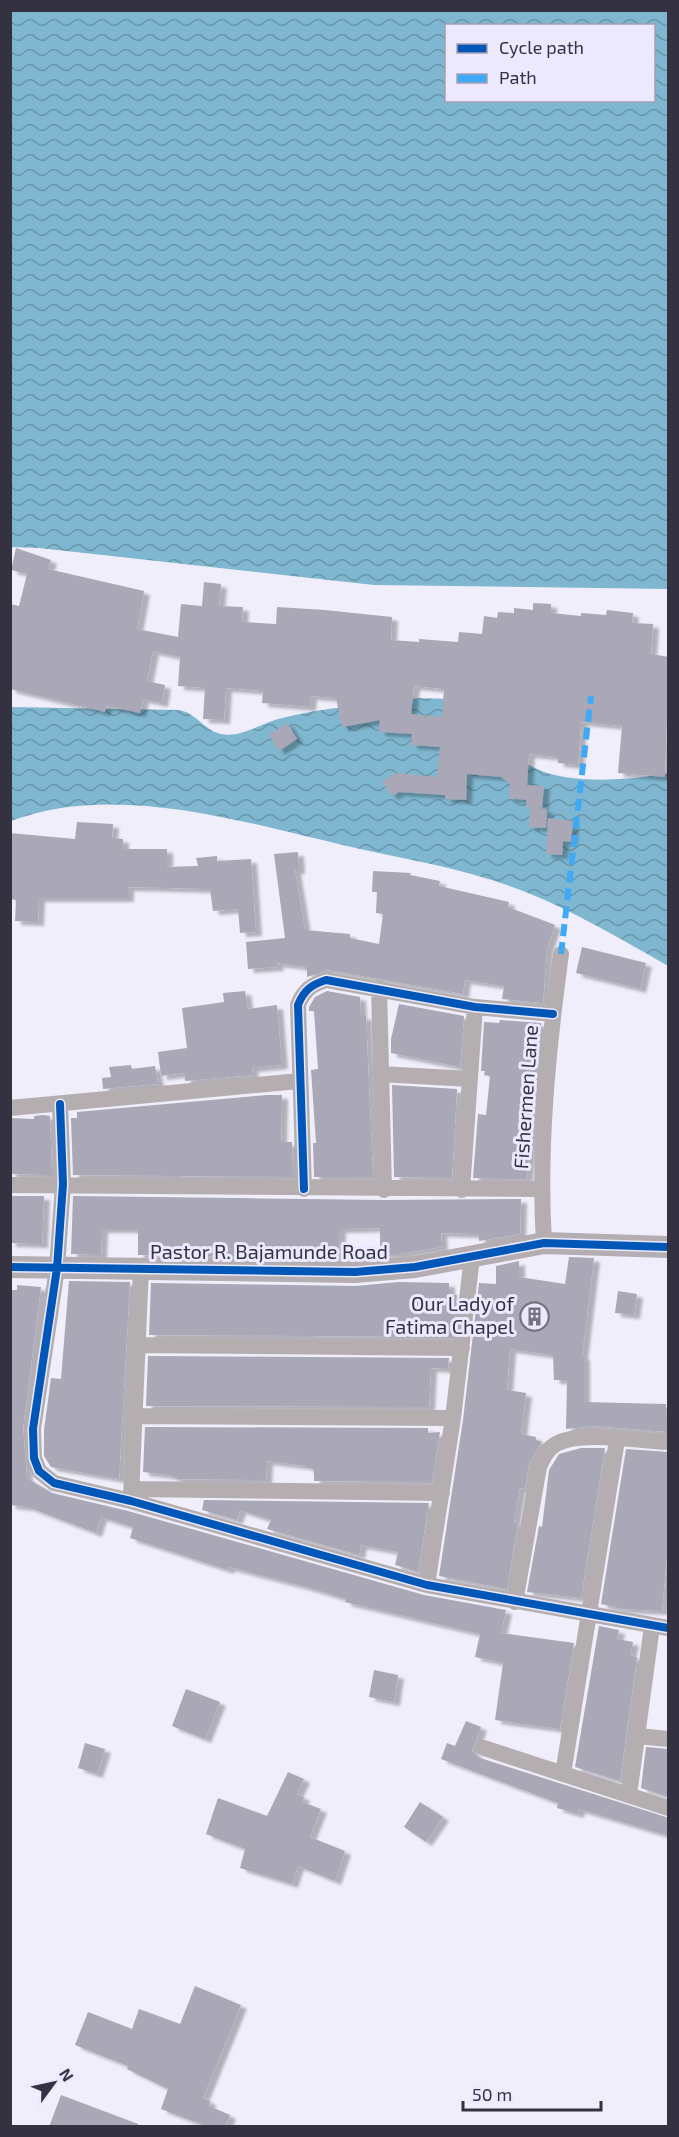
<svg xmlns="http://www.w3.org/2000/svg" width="679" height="2137" font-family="'Exo 2',sans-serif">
<defs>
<pattern id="water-waves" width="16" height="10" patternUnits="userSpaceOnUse" patternTransform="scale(1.5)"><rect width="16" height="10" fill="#7fb7d0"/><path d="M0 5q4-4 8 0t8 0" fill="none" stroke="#6995aa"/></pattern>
<filter id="shadow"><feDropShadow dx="6" dy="4" stdDeviation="1.5" flood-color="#0004"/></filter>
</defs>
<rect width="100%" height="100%" fill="#f0eefa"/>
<path fill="url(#water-waves)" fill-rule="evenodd" d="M11 10 668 11V589L374 585 39 548 11 547ZM446 26H654V100H446Z
M419 698C429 699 446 697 455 702 485 719 505 755 537 769 571 785 632 780 668 773V966C621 939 574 911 523 891 470 870 415 861 360 849 252 825 119 780 11 821V707L178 710C196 712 203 730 221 734 240 738 260 724 278 719 323 707 373 704 419 698Z"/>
<path fill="#aaa7b7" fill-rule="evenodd" filter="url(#shadow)" d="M16 548 51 560 48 569 144 591 137 629 178 637 181 604 202 606 204 582 221 584 219 606 243 607 242 622 276 624 277 607 325 610 392 617 391 640 419 642V639L458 642 459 632 482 634 484 616 497 618 498 612 514 613V608L533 610V603L551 604V613L581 616V613L606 615 607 610 633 613 632 623 653 624 651 654 669 657 665 777 618 773 622 726 581 722 578 765 558 763V757L529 754 527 785 544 786 542 808 526 807V800L509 798 510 784 501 777 467 774 466 800 445 799V795L399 792 392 796 382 782 395 773 437 777 440 747 411 745 412 734 379 732 380 720 342 727 336 698 311 696 310 707 262 703 263 691 226 688 224 720 203 719 205 688 178 686 180 657 153 651 147 681 165 685 162 703 143 699 140 713 106 706 105 712 10 689V604L19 606 27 574 11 570ZM414 686 444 689 442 717 411 714Z
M287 723 297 739 279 751 269 735Z
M530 807 547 809 546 828 529 827Z
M548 818 573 821 571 842 563 841 562 855 546 854Z
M77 822 113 824 112 838 123 839V849H167V867L198 866 196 858 217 856V861L251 859 256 932 240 933 238 909 213 911 210 889 128 887V898H39L38 922 15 921 16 900 10 899V833L75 839Z
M298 852 299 870H295L305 930 350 934V938L379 944 383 914 376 913 377 892H372L373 871 411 873 410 875 440 881 439 886 509 902 508 907 555 925 547 949 543 1003 502 999 504 986 465 980 463 994 328 970 307 977V967L277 963 278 967 248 969 246 942 285 938 274 854Z
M582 947 646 963 640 989 576 973Z
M245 991 248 1009 277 1005 282 1065 252 1068 253 1075 185 1081 184 1073 161 1076 158 1052 187 1048 182 1008 224 1002 223 993Z
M327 991 360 997 361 1016H366L373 1177H314L313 1143H316L311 1070 318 1069 314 1011H309V1007L315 997Z
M399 1004 464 1016 460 1067 391 1053V1039Z
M500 1020 541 1023 527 1178H473L478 1114 486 1115 490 1076 484 1075 485 1071H481L484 1022 499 1023Z
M131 1065 132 1069 155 1066 158 1084 103 1089 102 1078 111 1077 109 1067Z
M392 1085 457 1089 452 1178 394 1177Z
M267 1095H282L281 1142H292L293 1177 73 1175 71 1118H77V1112Z
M43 1115 50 1116 52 1175 10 1174V1118L34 1119V1116Z
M10 1196H44L42 1244 10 1243Z
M73 1196 384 1200 521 1199 520 1234 479 1241V1234L441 1233 442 1247 399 1254H380V1228L340 1229 339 1258 138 1255V1229H102L101 1255 71 1254Z
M569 1257 594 1258 582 1356H584V1402L666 1404V1426H669V1432L595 1426 566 1429 567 1380H554L553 1355 510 1349 507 1390 526 1393 521 1434 536 1437V1440L542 1442 529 1463 525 1489 520 1488 514 1522 518 1523 507 1589 439 1576 463 1420 479 1283 496 1284V1266L519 1261V1277L565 1284Z
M69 1281 130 1282 119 1479 51 1467 44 1456V1430L51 1378 61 1379Z
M399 1282 449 1283V1295H457L452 1337 149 1335 151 1283 355 1286Z
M17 1285 41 1287 23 1428 27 1478 52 1493 128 1511 424 1595 506 1610 501 1633 574 1643 560 1729 495 1720 503 1663 475 1657 480 1634 345 1602 346 1599 306 1587 229 1567 228 1570 130 1538 133 1527 101 1517 96 1533 28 1507 10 1505V1290H17Z
M618 1291 637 1294 634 1315 615 1313Z
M148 1356 449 1358 448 1369 431 1368 429 1407 146 1406Z
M145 1427 428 1428V1433L440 1432 432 1482 314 1481V1469L307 1468V1466L267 1461 266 1480 178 1479 168 1475 143 1472Z
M581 1448H605L581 1598 527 1592 539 1526 542 1527 549 1470 559 1454Z
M626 1449 669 1452V1531L662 1611 623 1609 601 1604Z
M204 1500 429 1503 418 1572 395 1565 398 1552 361 1545 359 1555 267 1529 271 1520 240 1510 237 1520 202 1510Z
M599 1626 619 1630 617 1639 633 1642 630 1655 637 1657 620 1781 575 1767Z
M374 1670 398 1675 394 1702 369 1697Z
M186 1689 220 1702 205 1739 172 1726Z
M466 1721 481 1727 472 1751 480 1758 669 1818V1836L579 1809 578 1814 557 1808 558 1803 441 1759 447 1743 455 1746Z
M85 1743 105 1749 97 1774 78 1768Z
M646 1747 669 1749V1797L641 1788Z
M288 1772 304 1779 297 1794 304 1797 302 1802 321 1809 310 1837 345 1851 335 1881 298 1866 292 1884 240 1868 245 1849 206 1834 218 1798 267 1816Z
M420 1802 443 1817 426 1842 404 1827Z
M195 1986 241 2005 203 2098 210 2101 209 2106 230 2115 225 2127H209L161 2109 168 2089 127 2069 128 2066 75 2045 88 2012 132 2029 139 2009 180 2024Z
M61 2095 138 2124V2127H49Z"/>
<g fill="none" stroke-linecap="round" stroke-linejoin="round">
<path stroke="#b4aeb1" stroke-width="16" d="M379 988 384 1190
M380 1074 470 1079
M60 1104 63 1184 57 1268 33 1429 34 1458 39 1471 54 1483 131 1501 427 1585 668 1628
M10 1108 299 1081
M10 1185 541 1189
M304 1189 298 1005C304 990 311 985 326 980L475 1007 553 1014
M462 1190 475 1007
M544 1243C538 1148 548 1050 561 954
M138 1345 462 1348
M133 1416 453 1418
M132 1489 442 1493
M131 1497 141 1268
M427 1585 453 1418 472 1257
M515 1602 539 1467C543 1458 547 1449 556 1444 580 1430 640 1441 668 1442
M638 1736 668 1739
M484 1748 668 1808
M563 1774 617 1440
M629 1795 652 1626"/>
<path stroke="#b4adb2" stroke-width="22" d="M10 1267 355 1272 415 1267 544 1243 668 1247"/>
<path stroke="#3fa9f5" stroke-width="6" stroke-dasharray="12 6" stroke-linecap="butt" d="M561 954 591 696"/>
<defs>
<path id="cycleway" d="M60 1104 63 1184 57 1268 33 1429 34 1458 39 1471 54 1483 131 1501 427 1585 668 1628
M304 1189 298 1005C304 990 311 985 326 980L475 1007 553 1014
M10 1267 355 1272 415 1267 544 1243 668 1247"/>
</defs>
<use href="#cycleway" stroke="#ece9ff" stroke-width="11"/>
<use href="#cycleway" stroke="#0057b8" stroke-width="8"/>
</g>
<defs>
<symbol id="building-ring" viewBox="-11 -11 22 22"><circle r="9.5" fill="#ece9ff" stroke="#767481" stroke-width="1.5"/><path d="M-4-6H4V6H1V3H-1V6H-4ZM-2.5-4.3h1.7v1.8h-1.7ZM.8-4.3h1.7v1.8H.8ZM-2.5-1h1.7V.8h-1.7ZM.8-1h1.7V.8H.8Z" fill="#767481"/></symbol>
</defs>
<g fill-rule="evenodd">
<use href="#building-ring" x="518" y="1300" width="33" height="33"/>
</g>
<g text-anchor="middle" stroke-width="6" stroke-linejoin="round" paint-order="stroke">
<g font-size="20" fill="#343240" stroke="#ece9ff">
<text transform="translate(526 1097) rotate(-86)" y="7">Fishermen Lane</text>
<text x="269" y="1259">Pastor R. Bajamunde Road</text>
</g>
<g font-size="20" fill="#343240" stroke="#ece9ff" text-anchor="end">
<text x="514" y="1311">Our Lady of<tspan x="514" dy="23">Fatima Chapel</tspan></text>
</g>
</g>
<rect width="679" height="2137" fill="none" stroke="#343240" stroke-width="24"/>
<rect x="445" y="24" width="210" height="78" fill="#ece9ff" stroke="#a2a0b3" stroke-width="1.5"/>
<rect x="457" y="44" width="30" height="9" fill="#0057b8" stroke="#a2a0b3" stroke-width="1.5"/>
<text x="499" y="54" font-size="18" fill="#343240">Cycle path</text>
<rect x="457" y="74" width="30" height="9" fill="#3fa9f5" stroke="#a2a0b3" stroke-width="1.5"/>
<text x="499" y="84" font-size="18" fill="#343240">Path</text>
<g transform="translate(54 2083) rotate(57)" stroke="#ece9ff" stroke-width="4.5" paint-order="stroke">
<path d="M0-4.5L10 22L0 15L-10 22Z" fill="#343240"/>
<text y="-9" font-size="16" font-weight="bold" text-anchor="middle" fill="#343240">N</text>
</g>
<path d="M463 2101v9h138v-9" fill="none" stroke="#343240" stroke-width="3"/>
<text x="472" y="2101" font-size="18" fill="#343240" stroke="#ece9ff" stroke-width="4.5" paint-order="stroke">50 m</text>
</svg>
